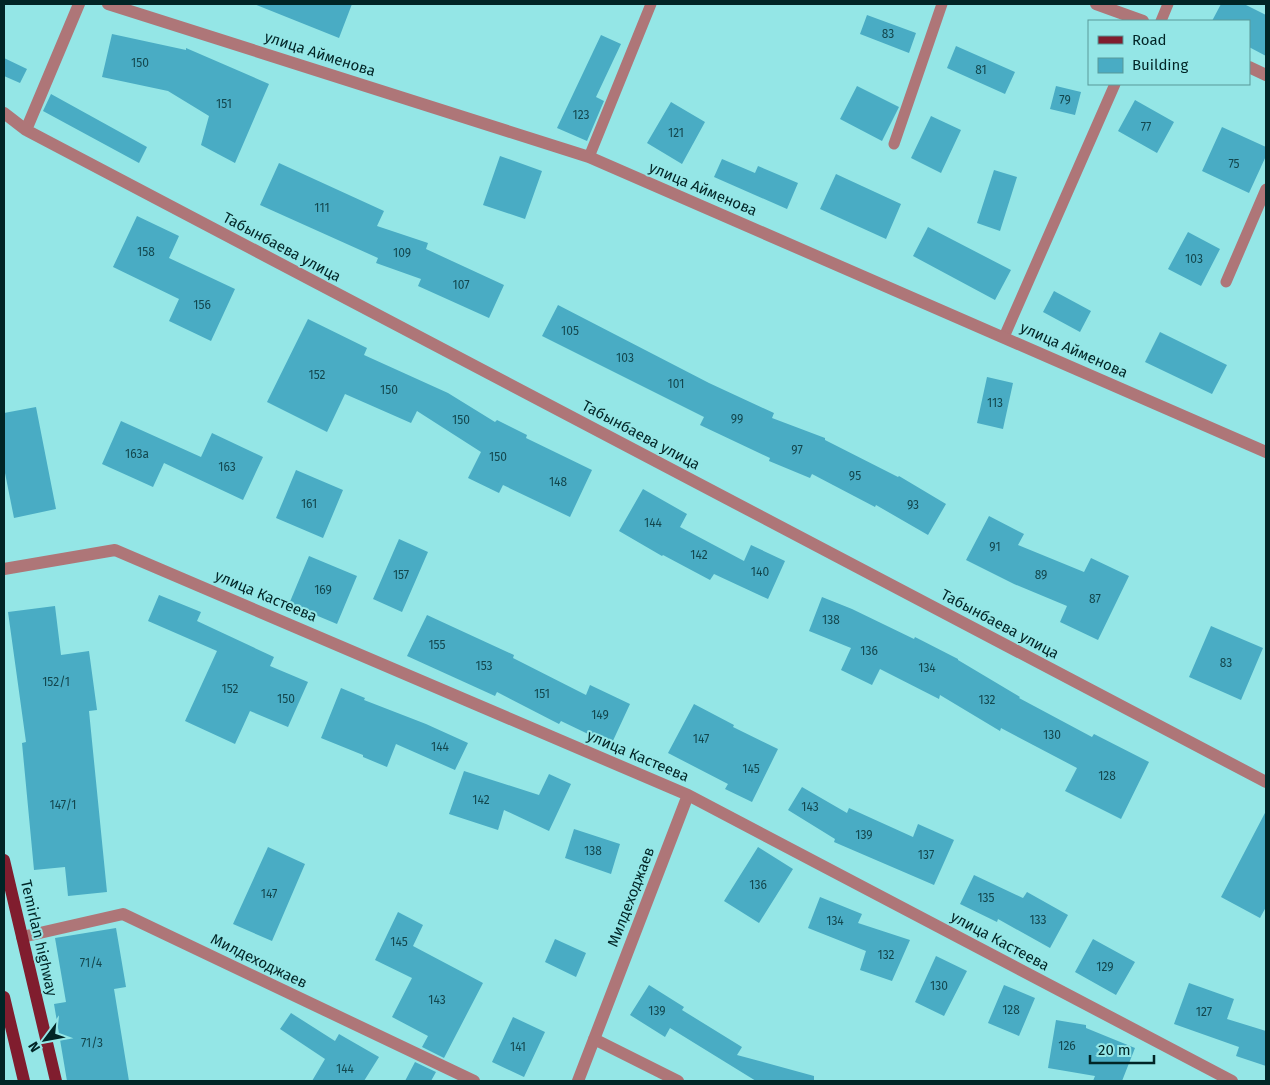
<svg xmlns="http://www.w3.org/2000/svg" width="1270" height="1085" font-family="'Fira Sans',sans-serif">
<rect width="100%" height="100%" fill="#94e6e6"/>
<path fill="#49acc4" d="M254 4H352L339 38Z
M1221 4H1244L1266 15V56L1249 47V21H1212Z
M867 15 916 33 909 53 860 34Z
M112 34 186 50V48L269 84 235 163 201 145 209 116 168 91 102 77Z
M601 35 621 44 596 97 604 101 587 141 557 128Z
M956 46 1015 72 1005 94 947 68Z
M4 58 27 69 20 83 4 76Z
M857 86 899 107 882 141 840 119Z
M1056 86 1081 92 1075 115 1050 109Z
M51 94 147 147 139 163 43 111Z
M1135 100 1174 122 1157 153 1118 131Z
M671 102 705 122 682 164 647 143Z
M931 116 961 130 941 173 911 158Z
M1222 127 1266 147V156L1249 193 1202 171Z
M500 156 542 171 525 219 483 205Z
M722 159 755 173 758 166 798 183 787 209 714 177Z
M279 163 384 211 377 226 428 243 426 249 504 285 489 318 418 286 421 279 376 263 378 258 260 205Z
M994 170 1017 177 1000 231 977 223Z
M836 174 901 204 886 239 820 209Z
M137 216 179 236 169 258 235 289 211 341 169 321 179 299 113 267Z
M928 227 1011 270 995 300 913 256Z
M1188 232 1220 249 1201 286 1168 269Z
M1054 291 1091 311 1080 332 1043 312Z
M558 305 709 383 774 413 772 418 825 438V440L898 477 899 476 946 504 928 535 876 505 875 507 812 474 810 478 769 461 770 458 700 425 704 417 542 336Z
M308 319 367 348 364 355 448 393 495 422 497 420 527 435 526 438 592 470 570 517 503 485 499 493 468 478 481 452 417 411 411 423 345 394 327 432 267 402Z
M1160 332 1227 365 1212 394 1145 362Z
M987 377 1013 383 1003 429 977 423Z
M36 407 56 509 14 518 4 468V413Z
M121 421 201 457 212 433 263 457 243 500 164 463 153 487 102 464Z
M296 470 343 490 323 538 276 518Z
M643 489 687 514 680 527 744 561 751 545 785 561 768 599 714 574 710 580 663 555 662 556 619 531Z
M989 516 1024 534 1018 545 1084 572 1091 558 1129 576 1098 640 1060 622 1067 606 1014 584 966 560Z
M399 539 428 552 402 612 373 599Z
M309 556 357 576 337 624 289 604Z
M159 595 201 612 197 621 274 657 270 666 308 682 288 727 250 711 235 744 185 721 217 651 148 621Z
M822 597 852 609 914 639 915 637 958 659V660L1020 697 1019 698 1092 737 1094 734 1149 762 1121 819 1065 791 1077 768 1001 728 1000 731 940 695 939 699 880 669 872 685 841 670 851 648 809 631Z
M55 606 61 655 89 651 97 710 89 711 107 892 68 896 65 867 34 870 22 743 26 742 8 612Z
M427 615 514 655 513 658 586 695 590 685 630 704 611 745 561 721 559 724 497 692 495 696 407 656Z
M1211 626 1263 648 1241 700 1189 677Z
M341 688 365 698 364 700 426 724 468 743 455 770 396 744 387 767 363 757V755L321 738Z
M694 704 734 725 733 727 778 749 752 802 725 789 728 784 668 753Z
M464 771 539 795 549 774 571 784 549 831 504 810 498 830 449 814Z
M802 787 847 813 849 808 913 837 918 824 954 840 934 885 834 842 835 839 788 810Z
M1266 811V907L1260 918 1221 897Z
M574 829 620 844 611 874 565 858Z
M268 847 305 864 272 941 233 924Z
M758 847 793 869 759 923 724 901Z
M974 875 1023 898 1027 892 1068 915 1050 948 998 919 997 922 960 904Z
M820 897 862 914 858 923 910 940 892 981 860 970 866 951 808 928Z
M398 912 423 925 413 946 483 983 444 1058 422 1047 428 1036 392 1017 412 978 375 960Z
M116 928 126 987 114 989 129 1081H67L54 1004 66 1002 55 938Z
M555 939 586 953 576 977 545 962Z
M1093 939 1135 962 1116 995 1075 972Z
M936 956 967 971 944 1016 915 1002Z
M1189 983 1234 999 1227 1019 1266 1031V1066L1236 1056 1239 1047 1174 1024Z
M649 985 684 1007 682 1010 742 1047 737 1055 814 1076V1081H756L670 1028 665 1037 630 1015Z
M1004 985 1035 998 1019 1036 988 1023Z
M291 1013 335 1041 339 1034 379 1057 364 1081H312L325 1059 280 1029Z
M513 1017 545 1032 524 1077 492 1062Z
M1056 1020 1086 1025V1028L1135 1048 1122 1081H1093L1095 1076 1048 1068Z
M415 1062 436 1072 431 1081H405Z"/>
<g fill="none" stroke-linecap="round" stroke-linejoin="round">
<path stroke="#ae7678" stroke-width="11" d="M1161 21 1168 4
M894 144 942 4
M589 157 651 4
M1226 282 1266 189
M1004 337 1115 84"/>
<path stroke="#ae7678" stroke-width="12" d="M108 4 589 157 1266 452
M1096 4 1143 21
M1249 67 1266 75
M4 113 26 130 1266 782
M26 130 79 4
M4 569 115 550 688 795 1232 1081
M22 937 123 914 474 1081
M594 1039 678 1081
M578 1081 688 795"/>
<path stroke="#801d2e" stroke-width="12" d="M4 860 56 1081
M4 997 24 1081"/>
</g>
<g text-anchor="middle" stroke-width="4" stroke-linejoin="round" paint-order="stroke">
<g font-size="12" fill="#13474e">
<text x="888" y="38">83</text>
<text x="140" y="67">150</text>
<text x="981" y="74">81</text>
<text x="1065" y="104">79</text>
<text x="224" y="108">151</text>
<text x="581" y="119">123</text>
<text x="1146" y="131">77</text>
<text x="676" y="137">121</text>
<text x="1234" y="168">75</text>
<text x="322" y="212">111</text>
<text x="146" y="256">158</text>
<text x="402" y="257">109</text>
<text x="1194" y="263">103</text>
<text x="461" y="289">107</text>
<text x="202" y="309">156</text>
<text x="570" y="335">105</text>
<text x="625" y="362">103</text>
<text x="317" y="379">152</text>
<text x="676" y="388">101</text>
<text x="389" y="394">150</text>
<text x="995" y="407">113</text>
<text x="737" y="423">99</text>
<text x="461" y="424">150</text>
<text x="797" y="454">97</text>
<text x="137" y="458">163а</text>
<text x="498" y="461">150</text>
<text x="227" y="471">163</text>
<text x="855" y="480">95</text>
<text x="558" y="486">148</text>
<text x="309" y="508">161</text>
<text x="913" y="509">93</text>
<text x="653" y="527">144</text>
<text x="995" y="551">91</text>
<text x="699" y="559">142</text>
<text x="760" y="576">140</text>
<text x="401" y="579">157</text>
<text x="1041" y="579">89</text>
<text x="323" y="594">169</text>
<text x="1095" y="603">87</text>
<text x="831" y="624">138</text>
<text x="437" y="649">155</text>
<text x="869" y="655">136</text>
<text x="1226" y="667">83</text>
<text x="484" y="670">153</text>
<text x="927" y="672">134</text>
<text x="56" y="686">152/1</text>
<text x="230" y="693">152</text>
<text x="542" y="698">151</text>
<text x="286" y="703">150</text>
<text x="987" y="704">132</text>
<text x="600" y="719">149</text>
<text x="1052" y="739">130</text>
<text x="701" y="743">147</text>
<text x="440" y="751">144</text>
<text x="751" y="773">145</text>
<text x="1107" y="780">128</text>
<text x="481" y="804">142</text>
<text x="63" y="809">147/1</text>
<text x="810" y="811">143</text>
<text x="864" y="839">139</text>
<text x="593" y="855">138</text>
<text x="926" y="859">137</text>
<text x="758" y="889">136</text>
<text x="269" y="898">147</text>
<text x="986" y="902">135</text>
<text x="1038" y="924">133</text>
<text x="835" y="925">134</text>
<text x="399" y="946">145</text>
<text x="886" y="959">132</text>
<text x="91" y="967">71/4</text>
<text x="1105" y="971">129</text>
<text x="939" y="990">130</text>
<text x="437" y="1004">143</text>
<text x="1011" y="1014">128</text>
<text x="657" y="1015">139</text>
<text x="1204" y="1016">127</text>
<text x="92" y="1047">71/3</text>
<text x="1067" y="1050">126</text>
<text x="518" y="1051">141</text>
<text x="345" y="1073">144</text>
</g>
<g font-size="15" fill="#012526" stroke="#94e6e6">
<text transform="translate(320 54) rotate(18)" y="5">улица Айменова</text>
<text transform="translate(703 189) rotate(23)" y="5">улица Айменова</text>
<text transform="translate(282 247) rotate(28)" y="5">Табынбаева улица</text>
<text transform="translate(1074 350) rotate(24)" y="5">улица Айменова</text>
<text transform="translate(641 435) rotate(28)" y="5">Табынбаева улица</text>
<text transform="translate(266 596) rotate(23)" y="5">улица Кастеева</text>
<text transform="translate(1000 624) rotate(28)" y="5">Табынбаева улица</text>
<text transform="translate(638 756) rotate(23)" y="5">улица Кастеева</text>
<text transform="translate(631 897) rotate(-69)" y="5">Милдеходжаев</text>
<text transform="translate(39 938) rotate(77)" y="5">Temirlan highway</text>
<text transform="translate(1000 941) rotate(28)" y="5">улица Кастеева</text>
<text transform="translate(259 961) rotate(26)" y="5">Милдеходжаев</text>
</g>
</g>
<rect width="1270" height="1085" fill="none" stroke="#012526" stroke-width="10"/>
<rect x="1088" y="20" width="162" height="65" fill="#94e6e6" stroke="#599999"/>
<rect x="1098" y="36" width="25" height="8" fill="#801d2e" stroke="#599999"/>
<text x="1132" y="45" font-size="15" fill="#012526">Road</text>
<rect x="1098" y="58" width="25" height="15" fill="#49acc4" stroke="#599999"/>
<text x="1132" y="70" font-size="15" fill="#012526">Building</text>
<g transform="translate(45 1040) rotate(238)" stroke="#94e6e6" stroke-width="4" paint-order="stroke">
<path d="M0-4L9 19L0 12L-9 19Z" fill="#012526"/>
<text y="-8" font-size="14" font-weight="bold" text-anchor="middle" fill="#012526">N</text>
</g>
<path d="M1090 1055v8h64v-8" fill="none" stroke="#012526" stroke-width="2.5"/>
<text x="1098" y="1055" font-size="15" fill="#012526" stroke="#94e6e6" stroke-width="4" paint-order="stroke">20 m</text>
</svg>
